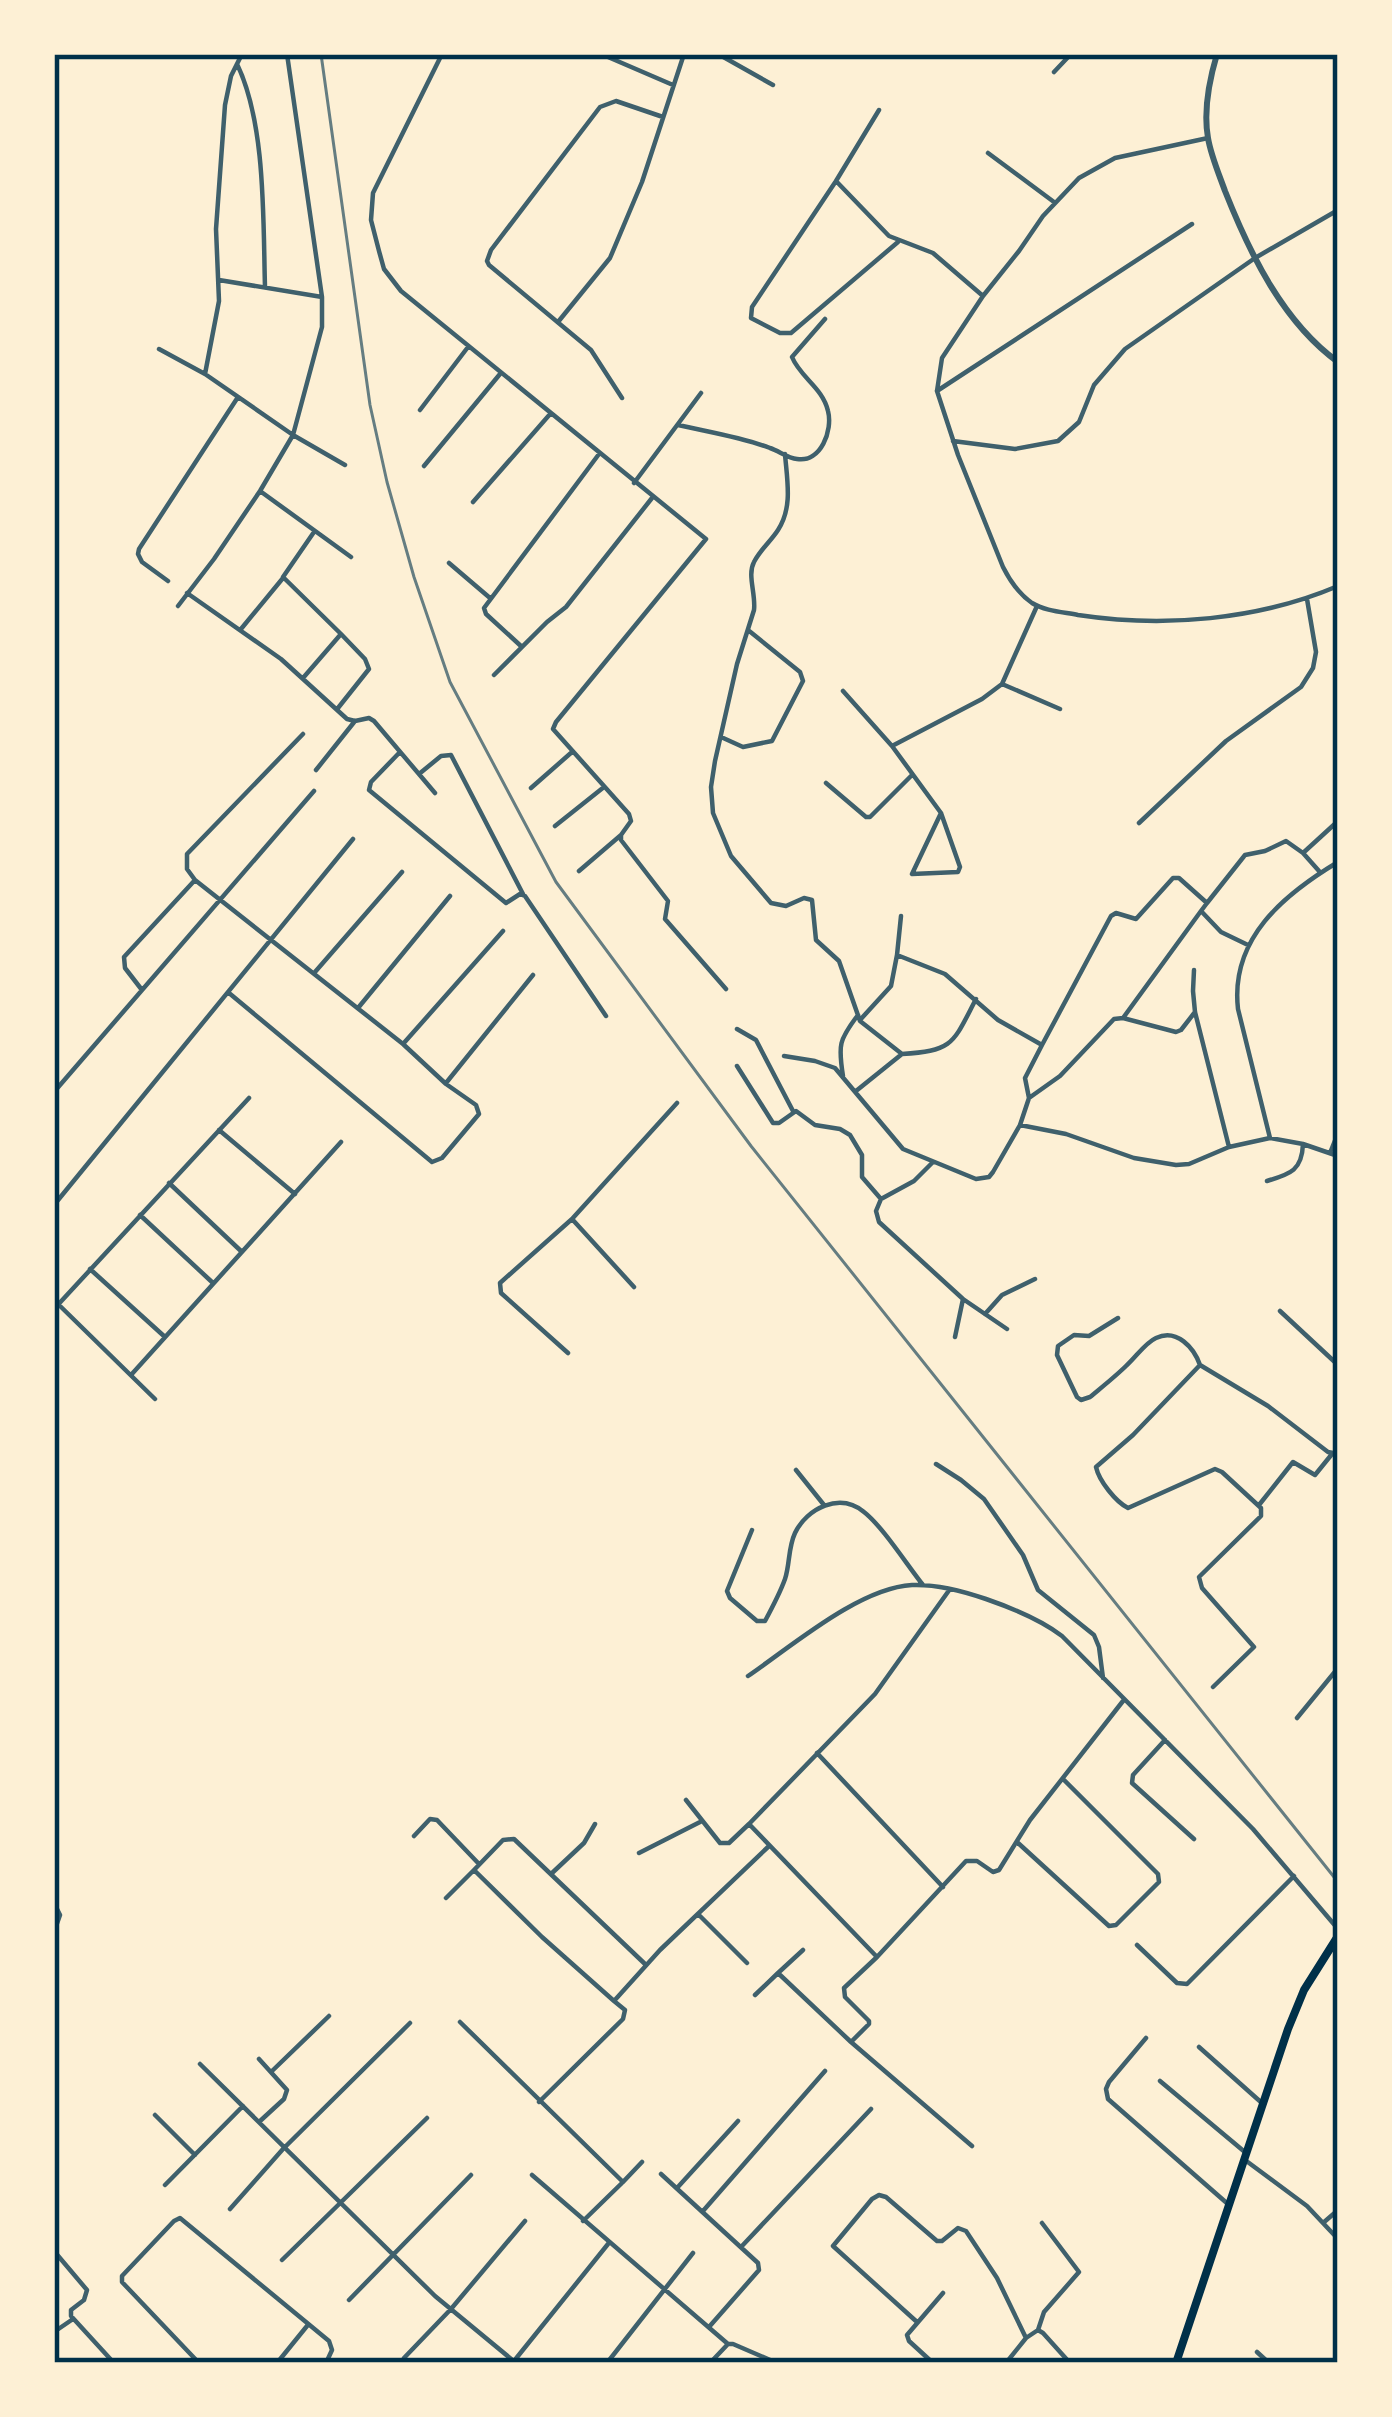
<svg xmlns="http://www.w3.org/2000/svg" width="1392" height="2417" font-family="'Titillium Web',sans-serif">
<rect width="100%" height="100%" fill="#fdf0d5"/>
<g fill="none" stroke-linecap="round" stroke-linejoin="round">
<path stroke="#3f606c" stroke-width="4.5" d="M242 54 231 76 225 105 216 229 219 301 205 374 293 435 345 465
M287 54 322 297
M442 54 373 193 371 220 379 251 384 269 401 291 706 539 556 722 553 729 629 814 631 821 621 835V840L668 901 665 919 726 989
M601 54 673 85
M718 54 773 85
M1331 54 1338 61
M237 64C266 124 263 220 265 287
M1054 72 1071 54
M879 110 836 181 889 236 933 253 983 296
M1208 138 1115 158 1079 178 1043 216 1019 251 983 296 942 358 937 391 958 455 1003 567C1010 581 1019 594 1032 603 1045 611 1063 612 1078 615 1164 628 1258 620 1338 586
M988 153 1054 202
M836 181 752 307 751 318 780 333H791L898 242
M558 322 610 258 642 182 684 54
M159 349 205 374
M937 391 1192 224
M622 398 591 350 489 265 487 261 491 250 600 107 616 101 663 117
M420 410 468 347
M678 425C708 432 741 437 770 448 779 451 788 458 797 459 821 463 833 430 828 411 823 388 800 377 792 357L825 319
M953 441 1015 449 1058 441 1079 422 1094 385 1125 349 1255 258 1338 210
M785 454C787 480 793 507 778 530 771 541 760 550 754 562 747 575 756 594 754 610L737 664 715 761 711 787 713 813 731 856 771 903 786 906 804 898 812 900 816 940 839 961 860 1021 902 1054 856 1091
M424 466 500 374
M634 483 701 393
M260 491 351 557
M473 502 551 413
M449 563 490 598
M168 581 142 562 138 554 139 549 238 397
M187 593 281 659 347 719 355 721 369 718 374 721 435 793
M178 606 214 559 260 491 293 435 322 327V297L219 280
M241 629 283 578
M522 647 486 614 484 608 599 454
M494 675 547 622 566 607 652 498
M303 678 341 634 283 577 314 532
M1002 684 1060 709
M843 691 892 746
M338 708 369 669 365 659 341 634
M721 737 743 747 772 741 803 681 800 672 748 630
M400 752 371 782 369 790 506 903 520 894 525 896 606 1016
M316 770 355 721
M419 774 441 756 451 755 523 894
M826 783 866 817H870L912 775
M531 788 572 752
M941 813 912 874 958 872 960 867 941 813 892 746 982 699 1002 684 1037 606
M1139 823 1226 741 1301 687 1313 668 1316 652 1307 599
M555 826 604 787
M579 871 621 835
M1319 871 1303 853 1338 821
M195 880 403 1044 446 1084 476 1105 479 1114 442 1158 432 1162 229 993
M1207 903 1245 855 1265 851 1286 841 1303 853
M897 955 901 916
M1194 970 1193 991 1195 1012 1229 1147
M315 972 402 872
M142 990 125 968 124 957 195 880 187 869V854L303 734
M358 1008 450 896
M1123 1018 1201 911
M860 1020 891 986 897 955 945 974 998 1020 1042 1045 1025 1078 1029 1098 1020 1125
M737 1029 756 1040 793 1111
M403 1044 503 931
M1042 1045 1111 916 1116 913 1136 919 1173 878H1179L1207 903 1201 911 1221 932 1248 945
M902 1054C954 1051 953 1043 976 999
M784 1056 815 1061 835 1068 903 1149 976 1179 989 1177 993 1172 1020 1125 1066 1134 1134 1158 1176 1165 1189 1164 1229 1147 1270 1138 1238 1009C1230 939 1283 895 1338 862
M737 1066 773 1123H779L796 1111 815 1125 840 1129 850 1135 862 1155V1177L881 1199 914 1181 932 1163
M843 1076C838 1045 839 1040 858 1015
M446 1083 533 975
M54 1092 314 791
M1029 1098 1060 1076 1114 1019 1123 1018 1176 1032 1181 1030 1195 1012
M219 1130 295 1194
M1270 1138 1303 1144 1338 1156
M1330 1153 1338 1133
M1267 1181C1291 1174 1302 1170 1303 1144
M169 1183 242 1252
M881 1199 876 1211 879 1222 963 1299 955 1337
M54 1205 353 839
M140 1215 213 1283
M572 1219 634 1287
M90 1269 165 1337
M963 1299 1007 1329
M58 1304 155 1399
M54 1309 249 1098
M1280 1311 1338 1365
M985 1314 1002 1295 1035 1279
M1118 1318 1089 1336 1074 1335 1058 1346 1057 1355 1077 1397 1081 1400 1090 1397C1102 1387 1116 1376 1127 1365 1136 1357 1145 1343 1156 1338 1177 1328 1194 1348 1200 1365
M568 1353 501 1293 500 1283 572 1219 677 1103
M131 1375 341 1142
M936 1464 961 1480 984 1499 1023 1555 1038 1590 1094 1635 1099 1647 1103 1678
M796 1470 824 1505
M1259 1505 1293 1462 1315 1475 1332 1454
M752 1530 727 1591 730 1598 757 1621H765C772 1608 780 1593 785 1579 790 1564 788 1548 795 1533 807 1508 840 1492 864 1512 883 1527 907 1565 923 1585
M1336 1535 1338 1533
M950 1589 875 1694 749 1824 877 1957 966 1861H977L993 1872 999 1870 1030 1820 1123 1701
M748 1676C792 1646 859 1588 912 1585 936 1584 963 1591 986 1599 1012 1608 1040 1619 1062 1636L1253 1829 1338 1929
M1213 1687 1254 1647 1202 1588 1199 1577 1261 1516V1508L1222 1472 1215 1469 1128 1508C1116 1502 1099 1481 1096 1467L1133 1435 1200 1365 1268 1406 1328 1452 1338 1454
M1297 1718 1338 1668
M1165 1740 1133 1775 1132 1783 1194 1839
M817 1753 943 1887
M686 1800 720 1843H729L749 1824
M414 1836 430 1819 437 1820 479 1864
M1017 1842 1109 1926 1116 1925 1159 1882 1158 1874 1063 1779
M639 1853 702 1821
M551 1874 584 1843 595 1824
M446 1898 474 1870
M54 1903 60 1915 54 1932
M698 1914 747 1963
M1137 1945 1177 1983 1187 1984 1294 1876
M1331 1945 1338 1956
M803 1950 778 1973 851 2042
M877 1957 844 1988 845 1997 869 2021V2024L851 2042 972 2146
M645 1964 514 1839 503 1840 474 1870 542 1937 614 2001 660 1950 768 1847
M755 1995 778 1973
M460 2022 623 2182 583 2221
M1146 2038 1109 2082 1106 2089 1108 2099 1229 2205
M1199 2047 1263 2104
M259 2059 287 2090 284 2099 259 2122
M200 2064 435 2296 516 2363
M271 2072 329 2016
M1160 2081 1246 2153
M539 2102 623 2019 625 2010 614 2001
M155 2115 195 2155
M1245 2160 1307 2206 1338 2239
M661 2174 758 2263 759 2270 709 2327
M532 2175 728 2344
M623 2182 642 2162
M165 2185 243 2106
M677 2188 738 2121
M230 2209 283 2149 410 2023
M703 2211 825 2071
M1323 2223 1338 2210
M742 2246 871 2109
M54 2251 87 2290 84 2300 71 2310V2316L114 2363
M282 2260 427 2118
M349 2300 471 2175
M917 2322 833 2246 872 2199 879 2195 886 2197 937 2241H942L958 2228 966 2231 997 2278 1026 2338
M1038 2330 1044 2312 1079 2272 1042 2223
M54 2332 73 2319
M1257 2352 1269 2363
M404 2358 451 2309 525 2221
M514 2361 608 2244
M199 2363 122 2282V2276L174 2221 180 2218 329 2341 332 2350 326 2363
M277 2363 307 2326
M607 2363 693 2253
M710 2363 728 2344H733L777 2363
M933 2363 909 2341 907 2335 943 2293
M1006 2363 1026 2338 1038 2330 1043 2333 1070 2363"/>
<path stroke="#3f606c" stroke-width="6" d="M1217 54C1209 81 1203 110 1208 138 1211 156 1219 174 1225 191 1250 254 1283 322 1338 362"/>
<path stroke="#003049" stroke-width="8" d="M1176 2363 1288 2029 1304 1990 1338 1936"/>
<path stroke="#657d81" stroke-width="3" d="M321 54 370 405 387 482 414 577 450 682 556 882 751 1146 1338 1882"/>
</g>
<rect width="1392" height="2417" fill="none" stroke="#fdf0d5" stroke-width="114"/>
<rect x="57" y="57" width="1278" height="2303" fill="none" stroke="#003049" stroke-width="4.5"/>
</svg>
